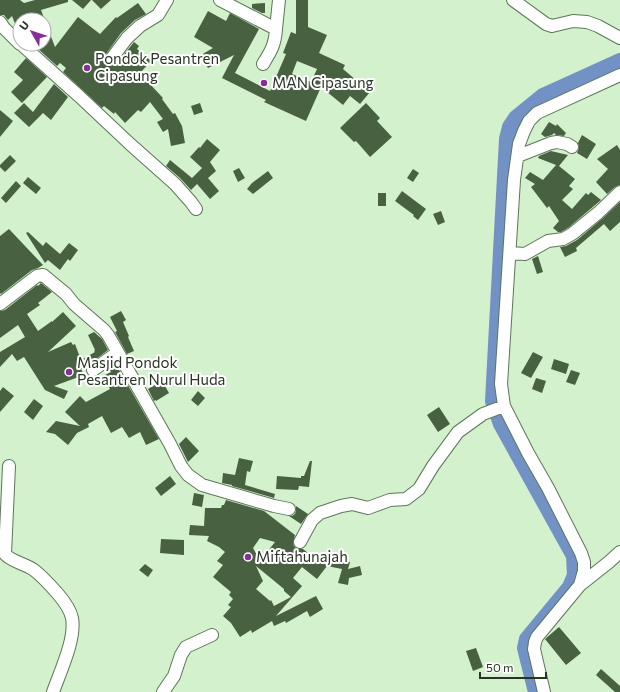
<svg xmlns="http://www.w3.org/2000/svg" width="620" height="692" font-family="Commissioner,sans-serif">
<rect width="100%" height="100%" fill="#d3f1cd"/>
<g fill="none" stroke-linecap="round" stroke-linejoin="round">
<path stroke="#7292c5" stroke-width="16" d="M536 692 525 648 527 639 570 587 575 575 574 556 501 424 493 401 507 139 510 127 516 118 543 96 620 61"/>
</g>
<path fill="#476141" fill-rule="evenodd" d="M0 0H20L24 3 35 0H68V2L41 10 55 47 78 17 100 34 116 17 117 18 138 3 146 14 135 20 121 33 106 54 105 57V61L108 64 111 65H115L118 62 134 42 139 46 137 49 151 61 141 72 150 80 148 82 163 98 162 99 173 114 175 113 182 126 185 143 171 146 168 129 163 132 157 122 163 119 150 102 141 112 138 110 125 123 115 112 114 114 104 106 102 108 63 72 66 68 60 63 57 66 35 46 36 44H44V20H20V33L18 31 12 16 8 20 4 15H0Z
M72 0H91L83 9Z
M92 0H111L101 9Z
M296 0H308V27L327 35 319 53 345 65 343 69 370 92 360 104 350 96 343 105 321 87 306 121 264 102 266 100 222 78 234 55 208 68 201 55 213 48 194 37 208 11 226 21 230 13 259 29 235 73 270 91 286 54 283 53 291 32 296 34ZM297 61 317 69 311 82 292 74Z
M265 3V13H262L252 8V4Z
M26 58 47 77 22 103 11 92 23 80 14 72Z
M54 84 68 97 51 120 43 113 29 127 14 113 24 103 33 112Z
M200 103 203 112 194 115 191 106Z
M366 103 380 118 377 121 392 137 370 157 356 141 354 142 340 128Z
M0 110 13 121 0 137Z
M549 122 556 126 557 124 566 133 564 136 556 135 554 133 552 135 545 137 541 134Z
M582 135 596 144 587 159 577 153 579 148 578 143Z
M207 139 220 150 210 162 216 171 208 178 219 191 210 199 197 184 191 190 180 178 166 166 170 160 192 178 202 168 190 157 199 147 200 148Z
M617 145 620 150V185L615 187 607 194 596 182 608 169 597 159Z
M551 151 568 155 559 166 575 179 569 186 573 189 562 200 572 209 586 193 588 195 591 192 601 200 568 228 561 232H558L553 228 559 221 549 206 547 208 531 187 535 184 525 178 530 172 543 180 556 165 538 158 539 156Z
M10 155 16 161 5 172 0 167V165Z
M239 168 245 178 238 182 233 171Z
M413 169 419 173 413 182 407 178Z
M268 171 273 178 253 194 247 189 252 183Z
M28 177 41 188 36 194 23 183Z
M16 181 21 186 6 203 1 198Z
M402 191 426 209 418 220 413 216 414 215 395 201Z
M378 193H386V206H378Z
M620 202V222L610 231 604 224 576 248 577 251 565 257 560 247 566 246 577 240 603 218Z
M441 211 445 222 438 225 433 214Z
M9 229 43 265 38 268 32 270 1 294 0 293V236Z
M28 232 43 246 46 242 60 254 69 243 78 250 70 261 68 259 60 270 48 260 45 263 26 233Z
M538 256 543 272 537 274 532 259Z
M41 283 52 292 38 303 40 305 27 314 38 331 52 321V322L63 312 76 326 48 352 71 342 73 345 75 344 81 360 95 352 94 351 95 350 88 335 94 332 102 339 108 350 87 366 81 369 84 375 54 386 68 391 64 399 45 390 24 357 17 361 12 354 0 367V352L25 337 18 325 0 338V311L5 310 37 285 38 286Z
M121 311 126 320 123 322 129 336 128 337 134 351 127 354 115 332 117 331 110 317Z
M533 352 543 357 531 378 521 373Z
M554 359 569 364 566 374 551 369Z
M115 363 159 439 146 445 140 432 129 438 122 427 111 433 102 416 88 424 89 427 77 433 68 445 55 434 46 432 56 421 80 426 65 412 80 396 86 402 110 389 103 376 111 372 109 368Z
M571 370 580 373 575 385 566 382Z
M536 378 546 381 542 393 532 389Z
M162 381 169 393 156 401V400L154 401 148 389Z
M3 387 14 396 0 412V391Z
M198 391 205 398 198 406 191 400Z
M34 399 43 406 33 420 24 412Z
M439 407 450 424 438 432 427 415Z
M186 437 199 451 188 462 179 444Z
M239 458 253 461 250 472 247 471 245 485 275 494 274 498 232 486V485L222 483 223 473 235 475Z
M310 461H312L309 487 299 486 298 490 276 489 277 476 301 478V476H304Z
M170 476 176 484 161 496 155 488Z
M194 493 204 495 202 507 192 505Z
M226 500 264 511 295 535 293 543 294 546 296 548 300 549H303L322 564 324 555 333 557V558L350 562 348 569 360 566 362 575 349 578 348 585 338 583 342 569 327 566 317 579 302 567 293 578 302 586 276 616 316 596 323 609 310 617 307 611 286 623 285 621 274 626 272 621 252 633 251 630 240 637 231 623 223 616 231 607 228 605 233 599 229 595 231 592 213 577 223 565 217 561 225 552 219 547 207 541 209 536 189 535 190 525 204 526 205 508H221L222 505H224ZM260 538 275 542 260 561 253 548ZM256 566 284 589V591L291 597 274 606 271 600 270 601 256 589 263 581Z
M296 506 308 514 301 524 289 516H292L295 514 296 510Z
M161 539 184 540V555L160 553Z
M145 564 153 570 148 577 139 570Z
M559 627 581 653 566 665 545 639Z
M476 648 483 667 473 671 466 651Z
M601 669 620 686V692H615L596 675Z"/>
<g fill="none" stroke-linecap="round" stroke-linejoin="round">
<defs>
<path id="minor" d="M220 0 276 29C275 45 271 51 263 64
M513 0 546 24 552 26 573 21 587 22 598 26 620 38
M0 22 4 28 20 44
M276 29 279 0
M21 44 79 96 130 144 175 184 191 202 196 209
M112 58 127 38 140 26 158 15 167 0
M518 156 551 143 557 142 567 144 572 147
M510 253 525 254 548 241 563 239 572 234 598 213 620 192
M0 304 37 276 43 275 66 294 74 304 104 330 108 335 170 444 181 466 188 475 202 485 274 506 289 509
M93 370 117 353
M9 466 5 554C10 561 26 564 34 570 43 577 51 586 58 594 64 601 70 609 72 618 76 639 60 672 53 692
M300 542 312 520 320 513 341 506 352 504 368 508 390 500 406 499 419 489 433 466 458 432 483 414 504 406
M580 585 609 562 620 552
M163 692 174 676 181 655 186 647 212 635
M544 692 534 649 535 642 537 637 580 585 584 571V562L581 553 548 488 528 453 504 406 501 384 514 180 519 144 524 131 529 121 537 113 620 75"/>
</defs>
<use href="#minor" stroke="#5c7757" stroke-width="14"/>
<use href="#minor" stroke="#fff" stroke-width="12"/>
</g>
<g fill="#882e9a" stroke="#fff" stroke-width="1.5">
<circle cx="87" cy="68" r="4"/>
<circle cx="264" cy="83" r="4"/>
<circle cx="69" cy="372" r="4"/>
<circle cx="248" cy="557" r="4"/>
</g>
<g text-anchor="middle" stroke-width="4" stroke-linejoin="round" paint-order="stroke">
<g font-size="15" fill="#293426" stroke="#fff" text-anchor="start">
<text x="95" y="64">Pondok Pesantren<tspan x="95" dy="17">Cipasung</tspan></text>
<text x="272" y="88">MAN Cipasung</text>
<text x="77" y="368">Masjid Pondok<tspan x="77" dy="17">Pesantren Nurul Huda</tspan></text>
<text x="256" y="562">Miftahunajah</text>
</g>
</g>
<g transform="translate(32 32) rotate(309)"><circle r="19" fill="#ffffff" stroke="#a9aea8"/>
<path d="M0-3L7 15L0 10L-7 15Z" fill="#882e9a"/>
<text y="-6" font-size="11" font-weight="bold" text-anchor="middle" fill="#293426">U</text>
</g>
<path d="M480 672v6h66v-6" fill="none" stroke="#293426" stroke-width="2"/>
<text x="486" y="672" font-size="12" fill="#293426" stroke="#ffffff" stroke-width="3" paint-order="stroke">50 m</text>
</svg>
